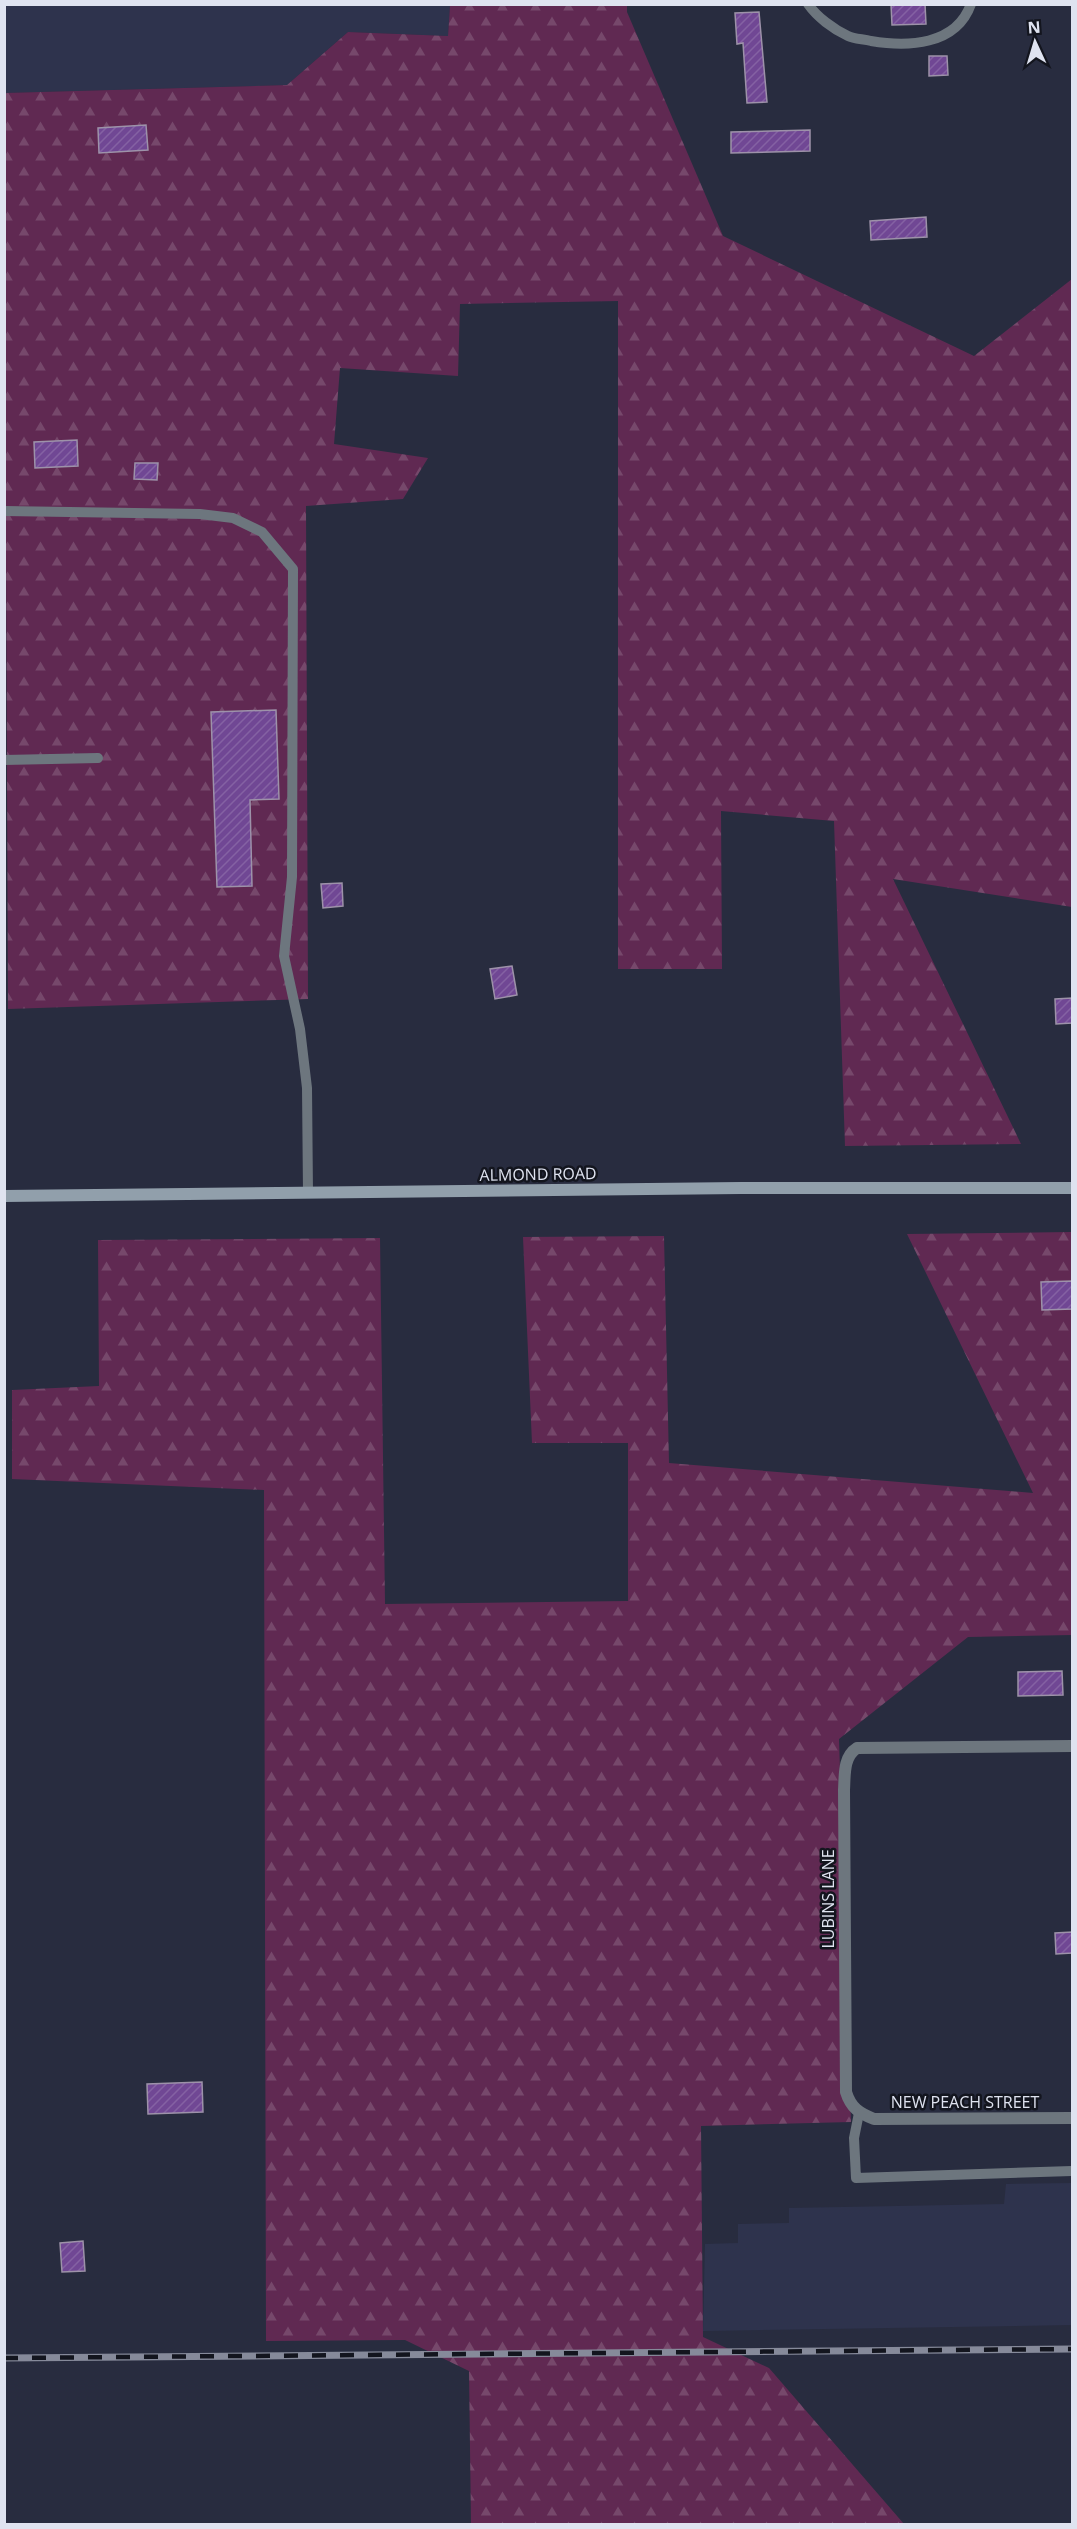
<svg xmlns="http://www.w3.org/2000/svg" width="1077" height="2529" font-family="'Open Sans',sans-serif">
<defs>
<pattern id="forest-firs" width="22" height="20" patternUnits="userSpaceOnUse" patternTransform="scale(1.5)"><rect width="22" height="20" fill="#602952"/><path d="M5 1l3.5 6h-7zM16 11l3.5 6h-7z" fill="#76486b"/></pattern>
<pattern id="building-hatch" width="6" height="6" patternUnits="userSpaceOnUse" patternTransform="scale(1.5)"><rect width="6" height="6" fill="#704794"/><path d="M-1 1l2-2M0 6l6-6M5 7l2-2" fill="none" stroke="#8461a3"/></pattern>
</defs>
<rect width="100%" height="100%" fill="#282c3f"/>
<path fill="#2e334d" d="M4 5H450L448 36 348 32 287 85 5 93Z
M1072 2183V2325L703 2331 705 2244 738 2243V2224L789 2223V2208L1004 2204 1006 2184Z"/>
<path fill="url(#forest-firs)" d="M450 5H627V12L723 236 974 356 1072 279V907L893 879 1021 1144 845 1146 834 821 721 811 722 969H618V301L460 304 458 376 340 368 334 444 428 458 403 499 306 506 308 999 8 1009 4 93 287 85 348 32 448 36Z
M1072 1232V1635L968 1637 839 1739 851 2122 701 2126 703 2337 769 2368 904 2524H471L469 2371 405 2340 266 2341 264 1490 12 1479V1390L99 1386 98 1240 380 1238 385 1604 628 1601V1443H532L523 1237 664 1236 669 1463 1033 1493 907 1234Z"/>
<path fill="url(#building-hatch)" stroke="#9d92a9" stroke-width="1.5" d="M891 4H925L926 24 892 25Z
M759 12 767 102 747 103 743 43 737 44 735 13Z
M929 56H947L948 75 929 76Z
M146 125 148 150 99 153 98 128Z
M810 130V151L731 153V132Z
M926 217 927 237 871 240 870 221Z
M77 440 78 466 35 468 34 442Z
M135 463H158L157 480 134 479Z
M276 710 279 799 250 800 252 886 217 887 211 712Z
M342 883 343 906 323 908 321 884Z
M512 966 517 995 495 999 490 969Z
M1072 998V1023L1056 1024 1055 999Z
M1072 1281V1309L1042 1310 1041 1282Z
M1062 1671 1063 1695 1018 1696V1672Z
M1072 1932V1953L1056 1954 1055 1933Z
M202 2082 203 2112 148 2114 147 2084Z
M83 2241 85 2271 62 2272 60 2243Z"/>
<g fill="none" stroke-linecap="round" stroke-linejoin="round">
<path stroke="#6d767e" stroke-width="10" d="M808 4C817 17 833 29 848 36 854 39 863 39 871 41 907 47 956 46 971 4
M4 511 200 514 233 518 262 532 293 569 292 877 284 956 300 1029 307 1088 308 1193
M4 760 98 758
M859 2113 854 2138 856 2178 1072 2171"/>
<path stroke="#6d767e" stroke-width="12" d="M1072 1746 857 1748C843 1757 845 1775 844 1790L846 2092C851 2108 859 2113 874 2119L1072 2118"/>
<path stroke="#919fab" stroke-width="12" d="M4 1196 741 1188H1072"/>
<defs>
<path id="rail" d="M4 2358 1072 2349"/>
</defs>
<use href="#rail" stroke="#868a9a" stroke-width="7"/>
<use href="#rail" stroke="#13151e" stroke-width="4.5" stroke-dasharray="14" stroke-linecap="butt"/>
</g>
<g text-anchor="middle" stroke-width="5" stroke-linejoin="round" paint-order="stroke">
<g font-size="16" fill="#dfe3f0" stroke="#13151e">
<text transform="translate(538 1174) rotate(-1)" y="6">ALMOND ROAD</text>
<text transform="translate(828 1899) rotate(-90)" y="6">LUBINS LANE</text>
<text x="965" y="2108">NEW PEACH STREET</text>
</g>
</g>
<rect width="1077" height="2529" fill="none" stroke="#dfe3f0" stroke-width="12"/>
<g transform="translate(1035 42) rotate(356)" stroke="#13151e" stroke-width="4.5" paint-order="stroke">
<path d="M0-4.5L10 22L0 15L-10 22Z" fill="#dfe3f0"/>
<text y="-9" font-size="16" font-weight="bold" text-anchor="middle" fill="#dfe3f0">N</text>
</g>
</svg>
